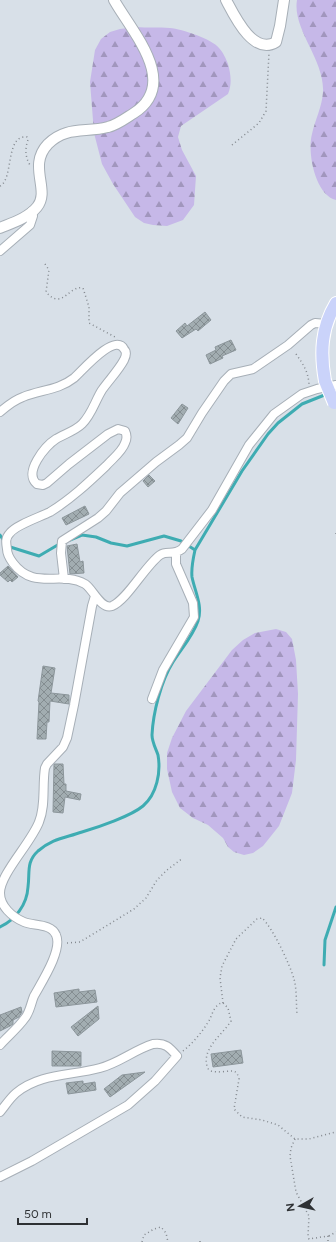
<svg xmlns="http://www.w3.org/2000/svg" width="336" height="1242" font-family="Figtree,sans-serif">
<defs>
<pattern id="forest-firs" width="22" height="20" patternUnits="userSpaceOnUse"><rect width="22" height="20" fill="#c6b8e8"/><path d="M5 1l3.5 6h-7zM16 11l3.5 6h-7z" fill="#a196bd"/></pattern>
<pattern id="building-cross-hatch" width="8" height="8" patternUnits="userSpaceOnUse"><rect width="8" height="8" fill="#a2adb1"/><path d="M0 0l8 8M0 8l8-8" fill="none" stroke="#848d91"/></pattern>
</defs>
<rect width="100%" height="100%" fill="#d8e0e8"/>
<path fill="url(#forest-firs)" d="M297 0H336V200C315 195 307 152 312 134 315 120 322 107 323 92 325 60 292 29 297 0Z
M136 27C147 28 159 27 170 28 182 29 212 39 219 48 223 52 226 59 228 64 231 75 232 84 228 94L181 126 178 137 182 150 196 176 194 205 183 220 167 226 153 225 144 223 135 217 113 184 102 164 94 133 90 82 95 50 101 39 110 32 120 29Z
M276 629 286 632 292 639 296 660 298 694 296 760 292 793 279 826 263 846 253 853 244 855 234 852 228 847 223 838 208 825 193 818 180 808 172 792 167 769V753L172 738 186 711 232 650 243 640 255 633Z"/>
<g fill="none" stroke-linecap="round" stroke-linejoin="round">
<path stroke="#3eacb2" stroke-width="3" d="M0 535 4 541
M70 540 82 535 96 537 111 543 127 546 164 536 181 541 195 550
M7 546 39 556 61 543
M0 927C15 920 27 905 28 887 30 872 26 862 38 851 53 838 65 838 82 832 99 827 131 816 143 806 157 794 161 772 158 755 156 749 152 742 152 735 153 713 161 681 173 662 181 649 193 636 198 621 203 606 195 592 192 577 191 568 193 559 195 550L242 471 268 434 278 423 302 404 327 394
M324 965 325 940 336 907"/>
</g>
<path fill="url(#building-cross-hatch)" stroke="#8c969b" d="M205 312 211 320 198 331 196 329 182 338 176 331 185 323 187 326Z
M231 340 236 350 222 356 223 358 210 364 206 355 216 350 215 347Z
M182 404 188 408 178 424 171 418Z
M149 475 155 481 148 487 143 481Z
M85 506 89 514 66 525 62 518Z
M77 544 80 562 83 561 84 573 70 574 67 546Z
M8 566 18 577 12 582 10 580 8 582 0 575V573Z
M43 666 55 668 51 693 69 695V704L50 701 49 722H47L46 739H37L39 702 38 701Z
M54 764H63L64 784H66V791L81 794 80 800 65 797 63 813 53 812Z
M79 989V992L95 990 97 1002 56 1007 54 993Z
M98 1006 99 1019 78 1036 71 1027Z
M21 1007 22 1012 19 1017 13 1020V1024L10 1026 0 1031V1015Z
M241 1050 243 1063 213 1067 211 1054Z
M52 1051 81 1052V1066H52Z
M145 1072 110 1097 104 1089 122 1075Z
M83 1081V1084L95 1082 96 1090 68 1094 66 1083Z"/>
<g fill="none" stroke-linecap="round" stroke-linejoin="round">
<defs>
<path id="minor" d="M0 251 30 225 33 216 32 211
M0 412C7 406 14 400 23 397 40 390 59 390 74 378 82 371 115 332 124 349 127 352 126 356 124 360 118 371 109 380 102 390 95 401 92 414 82 424 75 431 64 434 56 439 45 446 23 473 37 484L43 485 47 483 69 464 108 434 118 429 125 431C127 435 127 439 125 443 122 452 112 459 106 466 88 483 71 499 50 512 40 517 16 525 10 533 5 538 6 543 7 549 7 554 10 559 13 563 34 591 60 570 85 584 93 589 101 610 112 606 127 600 145 566 160 555 167 550 173 556 182 549L212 510 249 445 274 414 302 394 317 389 336 385
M64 579 61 553 62 541 98 518 106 511 120 493 156 462 179 445 187 438 202 413 224 381 231 374 253 369 288 345 311 325 315 323 326 324
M152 699 163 670 194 617 193 603 176 564V553
M0 1045C8 1036 18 1028 25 1018 30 1012 31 1003 34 996 41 983 63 950 56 935 51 923 33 926 24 922 12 917 0 906 0 893 0 874 31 843 39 822 46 805 42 786 45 768L47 764 63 747 67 738 74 705 92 606 95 596
M0 1112C5 1106 10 1098 16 1093 40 1073 71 1076 100 1068 119 1063 134 1050 153 1044 165 1042 170 1048 177 1056L155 1081 128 1105 32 1161 0 1177"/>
<path id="tertiary" d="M226 0C234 15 253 56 276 42L280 26 284 0
M0 228C12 223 28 218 37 207 51 190 27 166 48 144 66 126 85 133 108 127 117 125 126 118 134 113 180 83 132 32 114 0"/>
<path id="primary" d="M325 381C320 353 321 328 336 303"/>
</defs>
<use href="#minor" stroke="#a7afb7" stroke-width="10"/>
<use href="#tertiary" stroke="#a7afb7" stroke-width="12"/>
<use href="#primary" stroke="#fff" stroke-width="14"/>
<path stroke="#84898f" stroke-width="1.5" stroke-dasharray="1 3" stroke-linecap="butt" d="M232 145 259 123 266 111 269 53
M0 186C14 179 5 134 27 137L28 140C25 148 25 157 30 165
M45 264 49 270 46 292C63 311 68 285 83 288L89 307V323L115 337
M296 354C303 364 308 371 309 384
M336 533V534
M67 943 80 942 134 909 146 898 157 880 167 870 183 858
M223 1003 220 978 222 966 236 939 257 919 262 918C273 928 290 965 294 979 297 990 296 1003 297 1014
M183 1051C194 1042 203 1031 210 1019 212 1014 214 1008 218 1005 220 1003 221 1003 223 1003L228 1008 231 1021C223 1034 202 1048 207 1066 208 1068 208 1070 211 1071 217 1073 226 1071 233 1071 237 1072 238 1075 239 1079L234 1109 242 1117 262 1120 278 1125 295 1139H309L336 1132
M295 1139 291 1148 290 1156 296 1192 309 1216 308 1236 309 1239 328 1236V1242
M329 1236 336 1232
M142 1242 144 1235 154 1229 161 1227 166 1233 168 1242
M200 1242V1239"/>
<use href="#minor" stroke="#fff" stroke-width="8"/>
<use href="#tertiary" stroke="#fff" stroke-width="10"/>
<use href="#primary" stroke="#cad3fa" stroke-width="12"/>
<defs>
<path id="primary-bridge" d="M325 381 334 403"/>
</defs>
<use href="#primary-bridge" stroke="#fff" stroke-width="14" stroke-linecap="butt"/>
<use href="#primary-bridge" stroke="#cad3fa" stroke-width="12"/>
</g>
<g transform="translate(300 1206) rotate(262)" stroke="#d8e0e8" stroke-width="3" paint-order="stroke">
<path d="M0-3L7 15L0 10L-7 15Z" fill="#2e3134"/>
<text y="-6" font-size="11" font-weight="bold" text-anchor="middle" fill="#2e3134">N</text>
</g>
<path d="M18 1218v6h69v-6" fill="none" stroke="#2e3134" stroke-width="2"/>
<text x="24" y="1218" font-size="12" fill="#2e3134" stroke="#d8e0e8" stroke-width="3" paint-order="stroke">50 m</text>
</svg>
